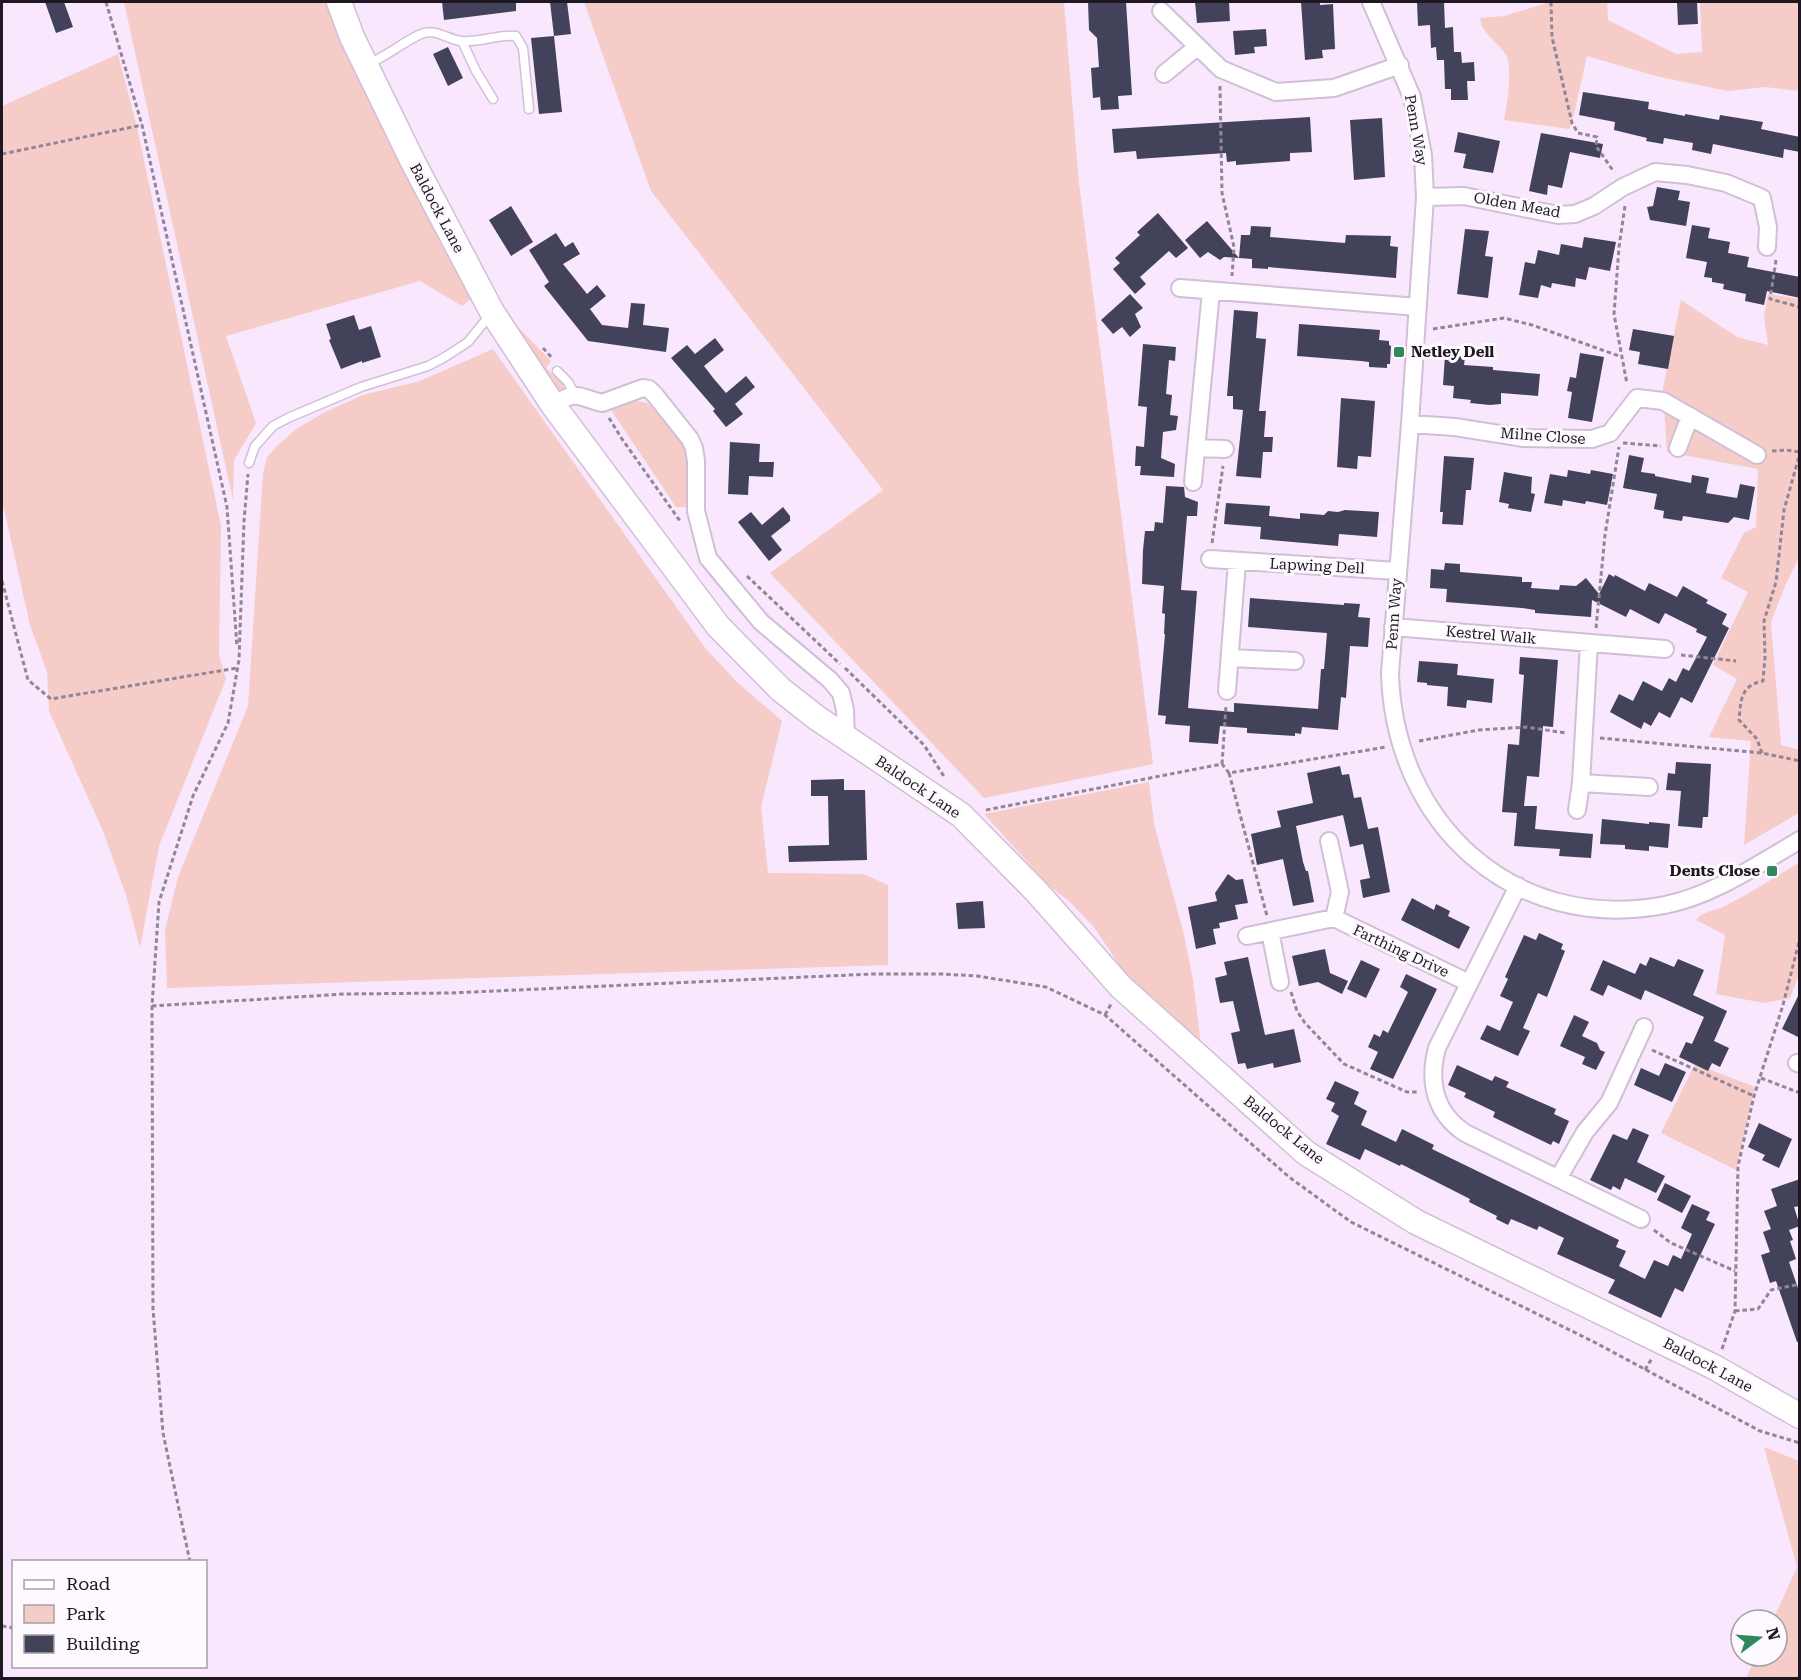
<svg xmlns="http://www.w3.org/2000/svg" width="1801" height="1680" font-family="'Roboto Serif',serif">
<rect width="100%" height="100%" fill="#f8e7fd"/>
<path fill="#f6ccc8" d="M124 2H331L474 296 462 306 420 281 226 336 256 423 234 460 233 500Z
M584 2H1064L1079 184 1153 764 984 798 770 573 883 490 651 191Z
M1550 2H1607L1608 20 1676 54 1702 52 1700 2H1799V91L1765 87 1727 91 1656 76 1587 56 1572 123 1569 129 1504 120C1507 107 1513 66 1506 55 1498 42 1481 33 1480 18L1504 16Z
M118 54 137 127 221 526 219 655 226 679 159 846 140 948 127 898 103 831 49 711 47 672 30 625 2 500V106Z
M1768 294 1799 299V557L1785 586 1771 622 1781 745 1799 750V813L1744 845 1751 741 1709 737 1737 679 1713 665 1748 592 1721 578 1744 533 1756 527 1758 469 1667 452 1663 388 1681 300 1737 337 1768 345 1764 317Z
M512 321 551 361 546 368 564 385 563 390 553 389Z
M493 349 706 649 738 683 782 721 761 807 768 873 863 874 888 885V965L167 988 165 930 178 877 248 706 263 473 267 457 279 444 295 430 323 413 363 395 420 381Z
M630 400 647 403 657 410 689 450 691 507H676L611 410Z
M1149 782 1154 824 1184 935 1193 980 1201 1045 1154 1005 1120 966 1094 927 1069 901 1049 886 984 814Z
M1799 863V975L1790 998 1764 1003 1716 994 1725 935 1696 920C1702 911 1716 911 1725 906 1751 893 1774 877 1799 863Z
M1695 1064 1755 1087 1736 1170 1661 1133Z
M1764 1447 1799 1461V1678H1746L1757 1656H1777V1620H1773L1797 1567Z"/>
<path fill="#43425b" d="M45 2H64L73 27 56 33Z
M442 2H516V11L444 20Z
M550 2H567L571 34 554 36Z
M1088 2H1126L1132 95 1118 96 1119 109 1101 110 1100 97 1093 98 1091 68 1099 67 1097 38 1089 30Z
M1195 2H1229L1230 21 1197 23Z
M1301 2H1320V5L1333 4 1335 49 1322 50 1323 58 1305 60Z
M1417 2H1444L1445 28 1453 27 1454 52H1461L1462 63 1474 62 1475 81H1467L1468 100H1451V89H1445L1444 60H1437L1436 47 1431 48 1430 25 1418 26Z
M1677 2H1697L1698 24 1678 25Z
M1266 29 1267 46 1254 47 1255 53 1235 55 1233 31Z
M554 36 562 112 539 114 531 38Z
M448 47 463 78 448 86 433 54Z
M1583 92 1649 102 1648 109 1685 116V114L1719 120 1720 115 1763 122 1761 129 1800 137V152L1784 149 1783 158 1713 144 1711 154 1692 150 1693 143 1664 138 1663 144 1646 141 1647 138 1614 130 1615 122 1579 115Z
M1310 117 1312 152 1290 153V161L1236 165V161L1227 162 1226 153 1137 159 1136 151 1114 153 1112 129Z
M1382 118 1385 177 1354 180 1350 120Z
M1458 132 1500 141 1493 173 1463 168 1466 154 1454 152Z
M1541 133 1603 144 1600 158 1570 152 1562 188 1548 185 1547 195 1529 191Z
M1657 187 1680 191 1678 200 1690 202 1686 226 1650 220 1647 207 1653 206Z
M511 206 533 242 511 256 489 220Z
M1158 213 1188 248 1176 258 1169 251 1140 277 1146 284 1135 294 1113 269 1120 263 1115 258 1140 235 1137 232Z
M1207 221 1239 258 1224 257 1220 260 1208 252 1200 258 1185 240Z
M1692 225 1710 228 1708 238 1730 242 1728 253 1749 257 1747 267 1800 277V298L1767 291 1764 305 1745 301 1746 294 1723 289 1724 284 1712 282V278L1704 277 1707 262 1686 258Z
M1251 226 1271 227 1270 237 1345 243 1346 235 1391 236 1390 246 1398 247 1396 278 1268 267V269L1252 268V259L1239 258 1241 235H1250Z
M1465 229 1489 231 1485 256 1493 257 1488 298 1457 294Z
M556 233 565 247 573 242 580 254 563 264 587 294 597 285 606 296 590 309 602 325 628 328 631 303 645 304 643 325 669 328 666 352 588 341 544 286 549 282 529 250Z
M1584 237 1616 242 1610 271 1589 267 1586 280 1576 278 1575 287 1552 283 1551 288 1541 285 1538 298 1519 295 1525 262 1535 264 1538 250 1559 255 1561 244 1582 248Z
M1130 294 1143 308 1135 314 1141 327 1130 337 1122 327 1113 334 1101 320Z
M1234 310 1258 312 1256 338 1266 339 1259 411H1266L1264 437H1273L1272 452H1263L1261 478 1236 476 1243 410 1233 409V396H1227Z
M354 315 359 330 371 326 381 357 362 363V361L341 369 329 340 331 339 326 324Z
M1299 324 1380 330 1379 340 1389 341V345L1391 346 1390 364H1387V368L1369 367V362L1361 361 1297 356Z
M1633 329 1674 336 1668 369 1638 364 1640 352 1629 350Z
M715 338 724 350 704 366 714 379 726 393 746 376 755 387 735 404 743 414 726 427 713 411 715 409 671 358 687 345 695 354Z
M1143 344 1176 347 1175 361 1169 360 1166 394 1172 395 1170 415 1178 416 1176 430 1163 432 1161 458 1175 464 1174 477 1140 475 1141 466H1135L1136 446 1144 447 1147 407 1138 406Z
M1580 353 1604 357 1592 422 1568 418 1572 392 1567 391 1570 377 1576 378Z
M1445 355 1465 357 1464 365 1493 367V370L1540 374 1538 396 1501 393V404L1490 405 1470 403 1471 400 1453 398 1454 386 1443 385Z
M1341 398 1375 401 1371 457 1358 456 1357 469 1337 467Z
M730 442 760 444 759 462H774L773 477 749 476 748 495 728 494Z
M1629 455 1644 458 1641 472 1655 474V476L1691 483 1692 475 1709 478 1706 493 1737 498 1740 484 1755 487 1749 520 1734 517 1728 523 1683 516 1682 521 1663 518 1664 511 1654 509 1657 494 1623 488Z
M1444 456 1474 458 1471 490H1466L1463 525 1442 524 1443 512H1440Z
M1568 470 1590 474 1591 470 1613 474 1607 505 1586 501 1585 504 1563 500 1562 506 1544 503 1550 474 1567 477Z
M1504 472 1532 477 1531 493 1535 494 1531 512 1508 508 1509 504 1499 502Z
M1166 486 1184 487 1185 497 1198 502 1197 516H1187L1181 590 1197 591 1188 708 1234 712V703L1318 709 1321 669H1324L1327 633 1248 627 1250 598 1344 605V603L1360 604 1358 617 1370 618 1368 647 1350 646 1346 698 1341 697 1338 730 1302 727 1301 734 1295 733V736L1247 733V728L1220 726 1218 744 1189 742 1190 726 1165 724 1166 716 1158 715 1165 634H1164L1165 614 1162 613 1164 586 1142 584 1143 550 1145 531H1154L1155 522 1163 523Z
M1226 503 1270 506 1269 516 1300 519V513L1324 515 1328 511 1338 512 1345 510 1379 512 1377 537 1339 534 1338 546 1260 539 1261 527 1224 524Z
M783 507 790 516V521L771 536 782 550 769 561 738 522 751 512 762 525Z
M1445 563 1460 564V572L1522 577V582H1532L1531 588 1559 590 1560 585 1576 586 1586 578 1599 594 1609 574 1614 577 1615 575 1645 591 1649 583 1677 597 1683 586 1708 600 1706 603 1727 614 1722 624 1729 628 1692 703 1681 697 1670 718 1659 712 1651 726 1644 722 1641 729 1610 712 1619 694 1633 701 1643 681 1662 691 1669 678 1676 682 1683 668 1689 671 1707 637 1696 632 1697 629 1665 613 1659 624 1630 609 1626 617 1592 600 1591 617 1535 613V610L1522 608 1446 602 1447 589 1430 588 1431 569 1444 570Z
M1520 657 1558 660 1553 727 1543 726 1539 777 1527 776 1524 806H1537L1535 829 1593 834 1591 858 1559 856 1560 849 1514 846 1517 813 1502 812 1508 744 1519 745 1524 675 1519 674Z
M1419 661 1458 664 1457 675 1494 679 1492 703 1467 700 1466 708 1447 706 1448 687 1427 685V683L1417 682Z
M1676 762 1711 764 1708 817H1703L1702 828 1678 826 1681 791 1666 790 1668 773 1675 774Z
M1340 766 1342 775 1349 774 1354 798 1361 797 1368 829 1378 827 1390 892 1363 898 1360 880 1370 878 1363 844 1350 847 1343 815 1296 826 1303 862 1306 871H1308L1314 902 1293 906 1283 859 1257 865 1251 834 1281 827 1277 811 1313 803 1307 773Z
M844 779V790H865L867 860 789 862 788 846 829 845 828 796H811V780Z
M1602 819 1649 824V822L1670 824 1668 848 1649 846V851L1625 849V845L1600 844Z
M1228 874 1236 880 1243 879 1248 903 1235 905 1238 919 1219 923 1220 928 1213 929 1216 944 1196 949 1188 907 1217 901 1215 893Z
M1412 898 1434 910 1436 904 1450 911 1448 916 1470 927 1459 949 1401 920Z
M983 901 985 928 958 929 956 903Z
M1539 933 1563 944 1561 949 1565 951 1547 997 1538 993 1523 1028 1530 1031 1518 1056 1480 1039 1487 1025 1500 1031 1513 1002 1500 996 1508 979 1505 977 1524 935 1536 940Z
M1325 949 1330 973 1348 981 1342 994 1318 982 1299 986 1292 956Z
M1248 957 1265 1035 1294 1029 1301 1062 1274 1068 1273 1063 1247 1069 1245 1063 1238 1064 1231 1033 1240 1031 1233 1001 1220 1003 1215 978 1227 975 1224 962Z
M1650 957 1674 967 1678 959 1704 970 1693 995 1727 1011 1714 1041 1729 1048 1720 1067 1712 1063 1708 1071 1679 1057 1686 1042 1692 1044 1704 1017 1645 990 1641 1000 1608 985 1603 996 1590 990 1603 960 1635 974 1640 963 1646 966Z
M1361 960 1380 969 1366 998 1347 989Z
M1406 974 1437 989 1393 1079 1370 1069 1378 1052 1368 1047 1374 1034 1380 1037 1383 1030 1388 1033 1408 992 1400 987Z
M1800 992V1038L1782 1029Z
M1574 1015 1589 1022 1582 1036 1597 1043 1600 1050 1605 1052 1596 1070 1582 1064 1585 1057 1560 1046Z
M1665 1063 1686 1072 1672 1102 1634 1085 1641 1068 1659 1076Z
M1457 1065 1492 1081 1495 1076 1509 1082 1506 1087 1556 1109 1554 1114 1569 1121 1559 1144 1553 1141 1551 1145 1493 1117 1495 1112 1464 1097 1466 1093 1448 1085Z
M1335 1081 1359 1092 1354 1104 1367 1111 1361 1125 1396 1142 1402 1129 1434 1145 1432 1149 1619 1240 1616 1247 1626 1251 1619 1266 1645 1279 1654 1260 1668 1266 1673 1255 1681 1259 1692 1234 1681 1228 1692 1204 1710 1212 1706 1220 1715 1224 1683 1292 1675 1288 1661 1318 1608 1293 1615 1280 1557 1254 1564 1238 1539 1226 1537 1230 1511 1219 1508 1225 1496 1219 1497 1216 1469 1202 1470 1199 1401 1164 1400 1166 1365 1149 1360 1160 1326 1144 1339 1116 1331 1111 1335 1103 1326 1099Z
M1759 1123 1792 1139 1779 1168 1762 1160 1765 1155 1748 1147Z
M1633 1128 1649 1135 1637 1162 1665 1176 1656 1193 1625 1178 1620 1190 1613 1186 1611 1190 1590 1180 1613 1134 1627 1140Z
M1800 1179V1206L1794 1207 1800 1226 1789 1230 1793 1240 1790 1241 1796 1259 1789 1262 1800 1294V1342H1797L1776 1281 1770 1283 1761 1255 1770 1252 1763 1232 1771 1229 1764 1211 1777 1206 1771 1189Z
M1665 1183 1691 1196 1682 1213 1657 1200Z"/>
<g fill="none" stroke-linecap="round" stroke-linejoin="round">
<defs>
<path id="lane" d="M462 41 476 71 493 99
M368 64C387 56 403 42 421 34 436 28 446 39 461 41 479 43 498 34 516 36L523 48 529 109
M557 371 568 382 575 395
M249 463 255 446 273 426 288 418 361 387 428 366 445 357 468 342 490 315"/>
<path id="street" d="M1371 2 1412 97 1423 155 1425 197 1410 424 1390 673C1394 823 1513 934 1665 905 1714 895 1757 865 1800 840
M1161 11 1221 69 1276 92 1334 88 1400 65
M1164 74 1197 47
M1425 197 1464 196 1558 215 1575 214 1594 206 1623 187 1655 172 1687 175 1726 183 1762 198 1768 227 1767 247
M1180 288 1418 307
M553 405C578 389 577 397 602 403L643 388 649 389 655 395 690 439 694 448 696 461V511L708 558 761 622 830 680 841 693 845 710 846 738
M1410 424 1455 427 1524 438 1592 439 1610 433 1637 398 1663 401 1757 455
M1196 448 1225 449
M1678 448 1690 416
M1193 482 1211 291
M1210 559 1397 571
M1393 627 1665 649
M1231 658 1295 661
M1227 691 1237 562
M1581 783 1649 787
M1577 810 1581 783 1589 643
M1329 841 1340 892 1334 918
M1518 886 1437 1048C1428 1082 1435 1113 1465 1133L1641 1219
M1270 931 1280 982
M1247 936 1334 918 1469 983
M1797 1063 1800 1064
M1559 1177 1585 1132 1609 1103 1644 1027"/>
<path id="secondary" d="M339 2 352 37 413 162 492 312 553 405 718 626 780 689 817 718 961 815 1036 891 1121 987 1306 1153 1416 1222 1714 1367 1800 1416"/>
</defs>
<use href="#lane" stroke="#d3bed8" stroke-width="11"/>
<use href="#street" stroke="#d3bed8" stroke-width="20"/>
<use href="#secondary" stroke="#d3bed8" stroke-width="27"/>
<path stroke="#928696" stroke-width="3" stroke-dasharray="4.5 3" stroke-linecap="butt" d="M106 2 142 125 227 507 237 647
M1551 2 1552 37 1572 123 1578 133 1597 137 1596 146 1614 172
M1220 86 1222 193 1234 247 1232 276
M2 154 142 125
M1625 206 1619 247 1614 314 1627 384
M1776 260 1770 299 1800 307
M1433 329 1504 318 1532 325 1622 357
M543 348 553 359
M609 418 622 439 680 521
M1623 443 1661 446
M1772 451 1786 450 1800 452
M1212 543 1223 466
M747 576 840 664
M2 581 28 680 51 699 237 668
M1596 628 1605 535 1619 447
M1681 655 1736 661
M845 668 924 745 945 778
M1600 738 1762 753 1800 761
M1419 741 1479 730 1526 727 1566 733
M1762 753 1757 739 1739 720C1741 700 1740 686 1763 681L1765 657 1764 621 1776 582 1784 510 1800 453
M1222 764 1226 706
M1229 773 1267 916
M986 810 1222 764 1229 773 1386 747
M1291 992 1297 1011 1305 1023 1344 1064 1407 1092H1417
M152 1006 344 994 450 993 872 974H943L977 976 1046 987 1105 1015 1289 1177 1351 1222 1596 1343 1760 1431 1800 1443
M1105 1015 1111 1004
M1652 1050 1754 1096
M1761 1078 1800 1093
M1654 1230 1671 1243 1735 1271
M1735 1311 1758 1309 1771 1290 1800 1284
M1722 1349 1735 1311 1738 1166 1754 1096 1783 1005 1800 938
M1645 1370 1652 1358
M190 1562 163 1433 153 1309 152 1006 159 902 193 796 228 723 239 660 244 521 248 474
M2 1626 14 1628"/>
<use href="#lane" stroke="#fff" stroke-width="8"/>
<use href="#street" stroke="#fff" stroke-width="16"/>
<use href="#secondary" stroke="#fff" stroke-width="24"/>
</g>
<g fill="#31885c" stroke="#fef9ff" stroke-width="2">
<rect x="1393" y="346" width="12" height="12" rx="3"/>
<rect x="1766" y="865" width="12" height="12" rx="3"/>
</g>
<g text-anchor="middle" stroke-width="6" stroke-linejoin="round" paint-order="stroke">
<g font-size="15" fill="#1f1821" stroke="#fef9ff">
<text transform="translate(1416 130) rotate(80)" y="5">Penn Way</text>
<text transform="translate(1517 205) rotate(10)" y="5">Olden Mead</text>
<text transform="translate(437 208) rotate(62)" y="5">Baldock Lane</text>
<text transform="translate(1543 436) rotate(4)" y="5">Milne Close</text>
<text transform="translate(1317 566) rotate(3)" y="5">Lapwing Dell</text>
<text transform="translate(1394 614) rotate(-86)" y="5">Penn Way</text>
<text transform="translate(1491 635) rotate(5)" y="5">Kestrel Walk</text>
<text transform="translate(918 787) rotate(34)" y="5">Baldock Lane</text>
<text transform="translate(1401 951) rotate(25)" y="5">Farthing Drive</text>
<text transform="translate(1284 1130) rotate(39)" y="5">Baldock Lane</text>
<text transform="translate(1708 1365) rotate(28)" y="5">Baldock Lane</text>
</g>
<g font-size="15" font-weight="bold" fill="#1f1821" stroke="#fef9ff" text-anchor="start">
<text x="1411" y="357">Netley Dell</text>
<text x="1760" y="876" text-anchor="end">Dents Close</text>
</g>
</g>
<rect width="1801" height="1680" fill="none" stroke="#1f1821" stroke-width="6"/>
<rect x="12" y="1560" width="195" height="108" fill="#fef9ff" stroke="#a59fa6" stroke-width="1.5"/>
<rect x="24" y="1580" width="30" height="9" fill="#ffffff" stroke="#a59fa6" stroke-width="1.5"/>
<text x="66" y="1590" font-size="18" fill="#1f1821">Road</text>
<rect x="24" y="1605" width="30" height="18" fill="#f6ccc8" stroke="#a59fa6" stroke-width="1.5"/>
<text x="66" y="1620" font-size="18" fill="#1f1821">Park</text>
<rect x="24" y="1635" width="30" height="18" fill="#43425b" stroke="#a59fa6" stroke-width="1.5"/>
<text x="66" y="1650" font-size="18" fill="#1f1821">Building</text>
<g transform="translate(1759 1638) rotate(74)"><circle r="28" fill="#fef9ff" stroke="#a59fa6" stroke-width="1.5"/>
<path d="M0-4.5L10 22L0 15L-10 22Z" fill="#31885c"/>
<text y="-9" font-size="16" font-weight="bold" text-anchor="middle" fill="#1f1821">N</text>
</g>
</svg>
